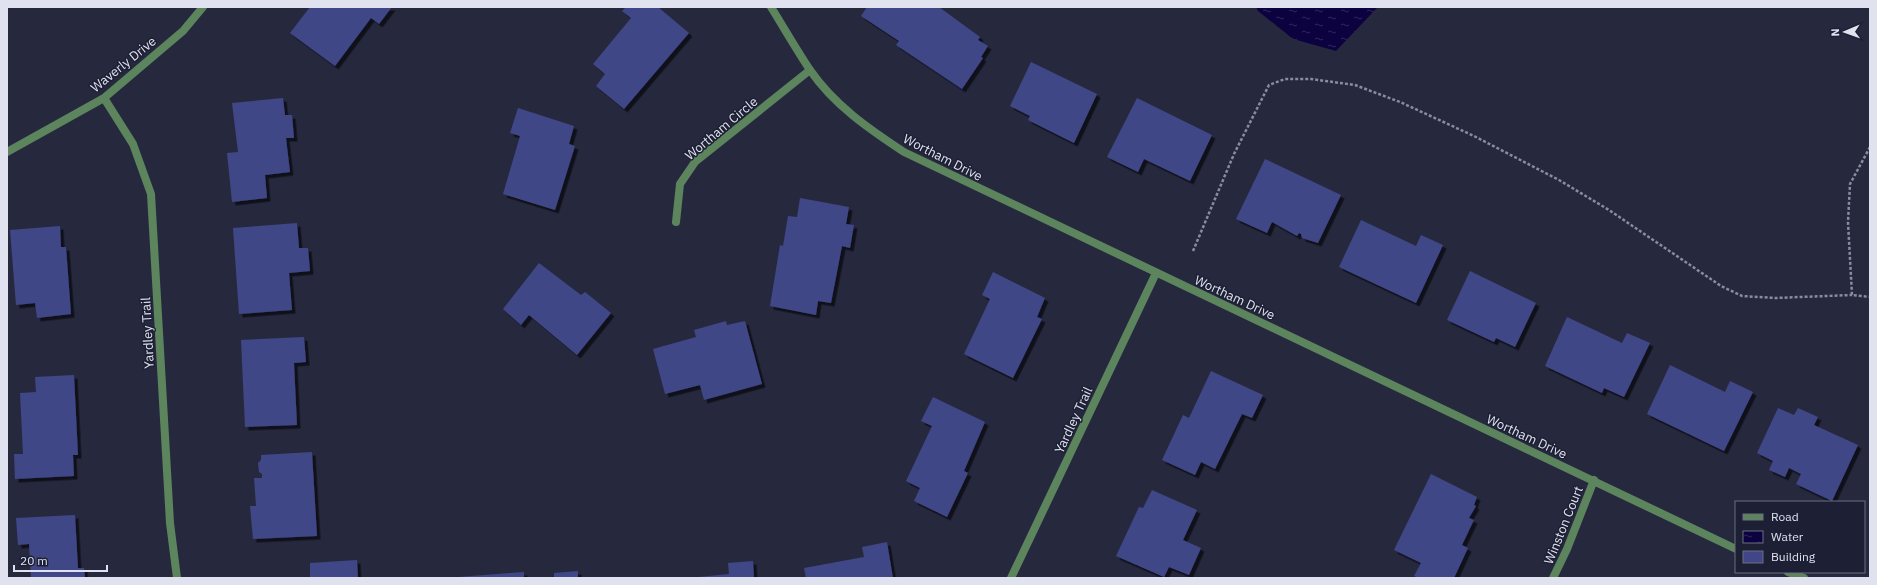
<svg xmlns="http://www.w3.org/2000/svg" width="1877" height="585" font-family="'IBM Plex Sans',sans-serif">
<defs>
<pattern id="water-ripples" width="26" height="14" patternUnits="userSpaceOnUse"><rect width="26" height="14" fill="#0c0240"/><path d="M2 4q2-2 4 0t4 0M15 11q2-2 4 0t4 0" fill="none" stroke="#2f275c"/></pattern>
<filter id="shadow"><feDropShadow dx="3.5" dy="3.5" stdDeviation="0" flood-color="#0009"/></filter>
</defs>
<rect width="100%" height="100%" fill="#26293e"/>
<path fill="url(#water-ripples)" d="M1256 7H1378L1336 51 1293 39 1258 11Z"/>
<path fill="#404687" filter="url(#shadow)" d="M310 7H392L379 24 371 18 335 66 290 33Z
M626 7H658L689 33 624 109 596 86 605 74 593 64 631 18 622 11Z
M867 7H939L980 37 978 40 988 46 981 57 983 58 962 89 896 45 899 41 861 16Z
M1031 62 1097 94 1074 143 1028 120 1030 116 1010 106Z
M283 98 285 115H292L294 138H286L290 172 265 175 267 198 232 202 227 153 238 152 232 103Z
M1137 98 1212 135 1190 181 1144 159 1138 172 1107 157Z
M518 108 574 126 569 144 575 146 555 210 503 194 520 136 510 133Z
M1265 159 1341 195 1318 243 1302 238 1301 234 1299 233 1297 236 1272 222 1267 233 1236 219Z
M800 198 849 207 846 224 854 225 850 248 842 246 831 303 818 301 816 315 770 306 780 245 783 246 788 216 797 217Z
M1361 220 1416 246 1421 235 1443 245 1416 303 1339 267Z
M297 223 299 248H308L310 271 289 273 292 310 239 314 233 228Z
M60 226 61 247H66L71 314 37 318 35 303 16 305 10 230Z
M539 263 581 295 585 292 611 313 577 355 529 315 521 325 503 309Z
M1470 271 1536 303 1515 347 1496 338 1494 342 1447 320Z
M993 272 1045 298 1037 317 1042 319 1013 378 964 354 990 299 982 295Z
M1567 317 1622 343 1627 333 1650 343 1624 397 1604 388 1602 393 1545 366Z
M726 321 727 325 745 321 762 384 704 400 700 385 665 394 653 349 696 337 694 330Z
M304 337 306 362 294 363 297 425 245 427 241 340Z
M1670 365 1725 392 1730 381 1753 392 1724 451 1647 414Z
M1211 371 1263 395 1252 418 1242 414 1215 469 1201 462 1195 475 1162 460 1183 415 1189 418Z
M74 375 78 455H73L74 476 15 479 14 454H23L20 393 36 392 35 377Z
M933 397 985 422 964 471 968 473 947 517 914 501 920 488 906 481 932 426 921 421Z
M1778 408 1794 415 1798 408 1818 417 1814 425 1858 445 1832 501 1796 484 1801 474 1789 468 1785 477 1769 470 1773 461 1757 453Z
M312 452 317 536 253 539 250 506H256L254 478H262V474L259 472 258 463 261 460V455Z
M1431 474 1477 497 1474 505 1476 506 1469 518 1474 520 1462 545 1468 548 1454 578H1419L1414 576 1421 563 1394 550Z
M1152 490 1197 510 1183 540 1201 548 1189 575 1169 567 1164 577 1116 556 1139 507 1143 508Z
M75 515 78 568H84L85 578H31L29 544 18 545 16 518Z
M887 542 893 578H806L804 568 864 557 862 547Z
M357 560 358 578H310V563Z
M753 561 754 578H688L729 574 728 563Z
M578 571V578H554V573Z
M524 572V578H458V577Z"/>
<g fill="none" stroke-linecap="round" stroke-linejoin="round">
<path stroke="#898c9d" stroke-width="2.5" stroke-dasharray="3 2" stroke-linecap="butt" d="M1870 147 1850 184 1848 222 1852 295 1870 297
M1193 251 1234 154 1269 85 1285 79H1311L1355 85 1400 102 1474 136 1559 180 1609 210 1721 286 1742 296 1775 298 1852 295"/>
<path stroke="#5c855d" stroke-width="8" d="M771 7C784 28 796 49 810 70 834 105 869 129 904 152L1736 549
M104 98 133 144 151 194 170 523 177 578
M7 152 104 98 183 31 203 7
M676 222 680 184 695 162 810 70
M1788 572 1804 578
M1011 578 1156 273
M1553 578 1567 549 1594 480"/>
</g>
<g text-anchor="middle" stroke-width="3" stroke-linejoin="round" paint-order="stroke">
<g font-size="13" fill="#e0e2f0" stroke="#1d2034">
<text transform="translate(123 64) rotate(-39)" y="5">Waverly Drive</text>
<text transform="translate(721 128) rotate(-40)" y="5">Wortham Circle</text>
<text transform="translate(943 157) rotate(27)" y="5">Wortham Drive</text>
<text transform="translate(1235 297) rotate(25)" y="5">Wortham Drive</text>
<text transform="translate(147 333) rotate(-93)" y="5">Yardley Trail</text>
<text transform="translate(1073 420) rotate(-65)" y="5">Yardley Trail</text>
<text transform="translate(1527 436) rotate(25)" y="5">Wortham Drive</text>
<text transform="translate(1563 525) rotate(-68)" y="5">Winston Court</text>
</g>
</g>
<rect width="1877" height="585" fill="none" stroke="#e0e2f0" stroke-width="16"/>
<rect x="1735" y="501" width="130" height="72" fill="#1d2034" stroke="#6b6e7f"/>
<rect x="1743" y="514" width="20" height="6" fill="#5c855d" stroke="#6b6e7f"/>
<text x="1771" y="521" font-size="12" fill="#e0e2f0">Road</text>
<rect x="1743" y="531" width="20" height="12" fill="url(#water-ripples)" stroke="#6b6e7f"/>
<text x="1771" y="541" font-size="12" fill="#e0e2f0">Water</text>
<rect x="1743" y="551" width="20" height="12" fill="#404687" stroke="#6b6e7f"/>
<text x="1771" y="561" font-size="12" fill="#e0e2f0">Building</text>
<g transform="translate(1845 32) rotate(268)" stroke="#1d2034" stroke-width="3" paint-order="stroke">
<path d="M0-3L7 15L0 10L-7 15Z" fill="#e0e2f0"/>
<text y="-6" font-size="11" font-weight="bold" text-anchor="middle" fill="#e0e2f0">N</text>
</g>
<path d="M14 565v6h93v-6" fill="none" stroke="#e0e2f0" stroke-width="2"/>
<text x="20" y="565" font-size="12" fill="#e0e2f0" stroke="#1d2034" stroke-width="3" paint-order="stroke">20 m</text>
</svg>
